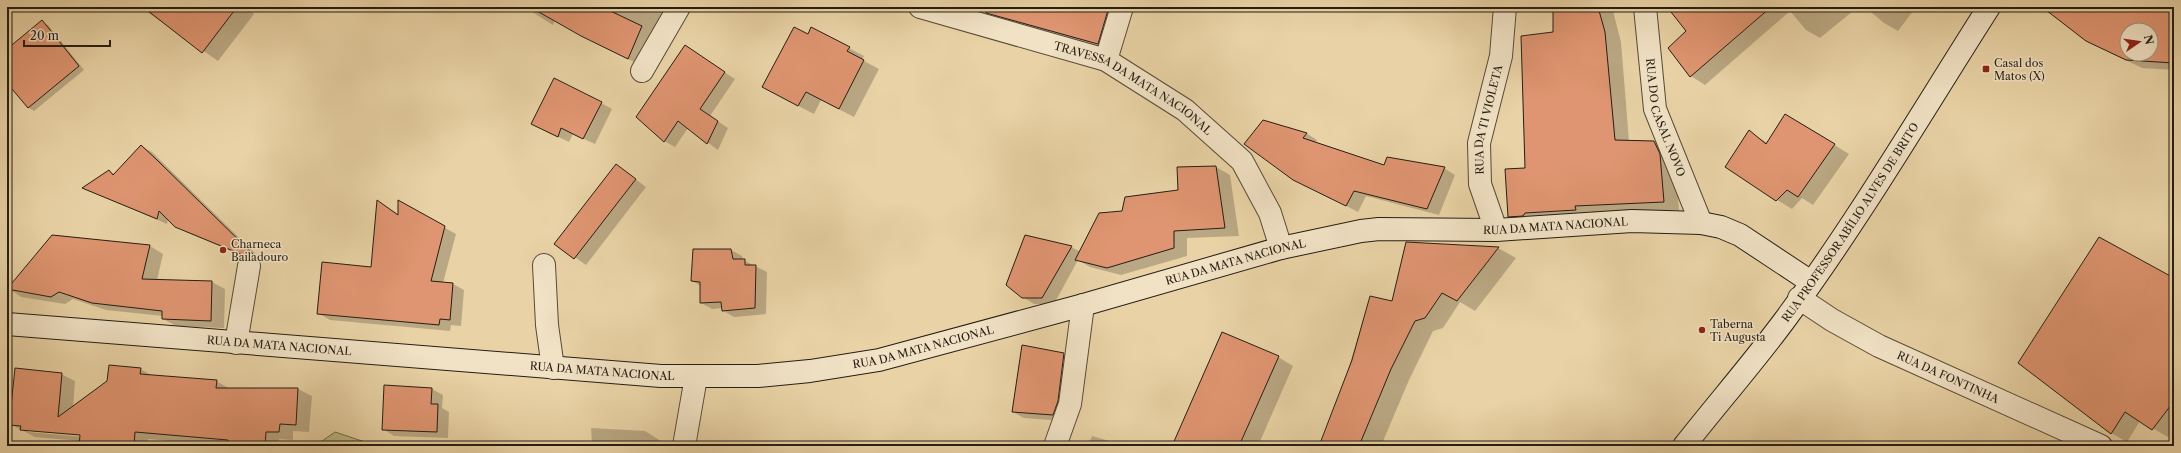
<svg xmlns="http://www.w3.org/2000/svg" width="2181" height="453" font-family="'Libre Caslon Text',serif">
<rect width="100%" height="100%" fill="#e9d3a6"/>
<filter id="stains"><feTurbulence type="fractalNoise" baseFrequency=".005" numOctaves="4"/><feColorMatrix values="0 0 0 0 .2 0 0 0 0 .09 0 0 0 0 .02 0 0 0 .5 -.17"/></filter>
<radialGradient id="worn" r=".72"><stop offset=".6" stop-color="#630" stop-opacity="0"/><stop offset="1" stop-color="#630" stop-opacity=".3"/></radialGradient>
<path fill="#bcbb83" stroke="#706c4c" d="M335 432 377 446H315Z"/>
<path fill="#0003" fill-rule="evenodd" d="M140 7H246L254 14 218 61Z
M524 7H665L640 65 594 42 555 20 553 25Z
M988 7H1092L1108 11 1119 18 1109 50 998 19 986 12Z
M1554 7H1612L1621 42 1629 141 1654 142 1670 151 1675 164 1679 210 1591 215 1525 225 1509 216 1526 169 1554 33Z
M1669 7H1858L1820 38 1806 30 1790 11 1705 85 1691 76 1669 48 1688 31Z
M1865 7H1916L1898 31 1884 23Z
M2066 7H2163L2174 13V70L2142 68 2103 49ZM2127 30H2151V54H2127Z
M42 22 48 25 84 70 34 111 29 108 10 85 7 87V50Z
M808 35 849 48 864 56 862 60 879 69 854 117 821 100 814 114 779 96Z
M695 53 735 79 710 116 728 128 718 150 688 128 675 147 664 141Z
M601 103 612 109 595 144 573 134 569 142 544 130Z
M1801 124 1849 154 1813 205 1802 198 1792 209 1777 200 1749 132 1768 143Z
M1306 133 1317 140 1315 143 1385 166 1444 168 1455 175 1439 215 1366 196 1358 212 1294 179 1246 144Z
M141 146 152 152 263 261H255L186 232 168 219 167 224 84 188 109 171 114 174Z
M616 165 646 187 586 265 555 243Z
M1216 167 1230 175 1239 236 1187 238V256L1121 275 1090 267 1078 260 1054 304H1034L1023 297 1071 247 1081 252 1123 212 1179 191Z
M378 201 399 215V202L456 234 443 283 453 284 464 290 461 326 451 325 450 331 330 320 318 313 372 268Z
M52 236 150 246 163 254 157 280 212 282 225 289 224 328 176 326 163 319V316L106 310 73 299 65 304 21 297 9 289Z
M1407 243 1498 248 1516 258 1475 311 1460 302 1443 328 1433 331 1409 380 1381 446H1320L1340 396 1370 297 1393 303Z
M731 250 742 256 743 260 767 272 766 314 734 317 722 310V308L712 309 701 303V286L692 281Z
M2174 275V429L2168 437 2140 421 2127 442 2111 433 2171 277Z
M1064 354 1075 360 1064 421 1024 418 1013 412Z
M1278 357 1293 366 1258 446H1173Z
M140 369 153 376 216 381 230 389H298L312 396 309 432 293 431V440L279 439V446H225L148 439V446H80L81 441 35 437 10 424 61 374 75 381 73 408ZM26 429 85 435V437L28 432Z
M432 389 443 395 442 408 449 412 448 438 394 436 383 429Z
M591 428 645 431 669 446H567V442L592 444Z
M1092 436 1123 445 1125 446H1088Z"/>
<path fill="#df9571" stroke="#251d14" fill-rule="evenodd" d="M143 7H237L202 53Z
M530 7H602L642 26 628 59 581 36Z
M987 7H1095L1108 10 1098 44 986 13Z
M1553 7H1598L1605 32 1615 140 1654 141 1660 154 1664 202 1575 206 1576 210 1525 213 1523 216 1508 217 1505 169 1525 168 1521 36 1553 32Z
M1667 7H1771L1690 77 1668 48 1686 31Z
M2042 7H2165L2174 12V63L2126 60 2086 41ZM2127 30H2151V54H2127Z
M42 20 79 66 28 108 7 83V49Z
M794 27 808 34 811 27 850 47 847 51 864 60 839 109 806 92 798 106 762 87Z
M685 45 725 72 700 109 718 121 707 144 678 121 664 142 636 117Z
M554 78 602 102 583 139 561 128 558 137 531 124Z
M1785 114 1835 144 1798 197 1787 190 1776 201 1725 167 1749 130 1766 144Z
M1263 120 1307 133 1303 138 1384 165 1387 157 1445 167 1427 209 1354 191 1346 206 1293 180 1244 144Z
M141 145 157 160 254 255H243L175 227 159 211 157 219 82 188 109 170 113 175Z
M616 164 636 179 574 259 554 244Z
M1216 166 1225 228 1174 231V248L1107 268 1075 260 1099 213 1122 211 1125 197 1178 190 1177 167Z
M377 200 398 215V200L445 226 431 281 453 283 450 320 440 319 439 325 317 314 322 262 371 267Z
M52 235 150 245 142 279 212 281 211 321 162 319V311L92 303 59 292 51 297 7 289Z
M1025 235 1072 246 1042 298H1022L1006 285Z
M2099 237 2174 278V401L2152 430 2125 412 2111 434 2018 363Z
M1406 242 1499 247 1457 301 1442 293 1425 318 1415 321 1391 369 1359 446H1319L1352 360 1370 296 1392 301Z
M693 249H731L733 259H745V265H756L755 308 722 311 721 302 700 303V282L691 281Z
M1222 332 1279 356 1239 446H1172Z
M1022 345 1064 353 1058 401 1053 415 1012 412Z
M109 365 141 368 140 374 217 380 216 388H298L296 425 280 424 279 432H266L265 446H228V440L135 432 134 446H79L80 435 20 430 21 426 9 425 15 368 62 373 58 417 107 381Z
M384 385 432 388 431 404H438L437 432 382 430Z"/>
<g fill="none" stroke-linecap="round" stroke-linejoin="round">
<defs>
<g id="street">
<path id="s1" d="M920 7 1106 60 1185 110 1242 161 1270 213 1281 248"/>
<path id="s2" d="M1645 7 1655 109 1701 223"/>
<path d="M1106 60 1122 7"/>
<path d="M642 71 679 7"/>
<path id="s3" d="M1496 230 1480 184 1479 143 1501 56 1505 7"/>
<path d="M544 265 547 325 553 368"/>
<path id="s4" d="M1799 298 1832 320 1879 346 2101 446"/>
<path d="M236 343 249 266"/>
<path d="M684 446 696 377"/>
<path d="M1055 446 1070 404 1083 305"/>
</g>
<g id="secondary">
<path id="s5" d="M7 324 661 376H758L810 371 879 360 1083 305 1281 248 1361 231 1379 229 1496 230 1632 221 1701 223 1721 227 1740 235 1811 282"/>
<path id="s6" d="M1684 446C1717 404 1752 364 1784 321 1858 221 1922 112 1989 7"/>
</g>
</defs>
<use href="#street" stroke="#564a38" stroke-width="24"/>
<use href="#secondary" stroke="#251d14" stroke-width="24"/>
<use href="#street" stroke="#f1e2c5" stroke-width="22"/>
<use href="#secondary" stroke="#f1e2c5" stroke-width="22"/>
</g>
<g fill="#8f2418" stroke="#f1e2c5" stroke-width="1.5">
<rect x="1982" y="65" width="8" height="8" rx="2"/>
<circle cx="223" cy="250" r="4"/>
<circle cx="1702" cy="330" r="4"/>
</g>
<g text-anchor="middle" stroke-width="3" stroke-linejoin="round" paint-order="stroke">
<g font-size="11" fill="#251d14" stroke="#f1e2c5" text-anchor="start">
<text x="1994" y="67">Casal dos<tspan x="1994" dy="13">Matos (X)</tspan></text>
<text x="231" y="248">Charneca<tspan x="231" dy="13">Bailadouro</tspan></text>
<text x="1710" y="328">Taberna<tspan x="1710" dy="13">Ti Augusta</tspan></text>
</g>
<g font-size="11" fill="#251d14" stroke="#f1e2c5">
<text dy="4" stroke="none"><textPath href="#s1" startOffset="230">TRAVESSA DA MATA NACIONAL</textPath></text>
<text dy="4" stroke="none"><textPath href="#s2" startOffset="113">RUA DO CASAL NOVO</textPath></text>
<text dy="4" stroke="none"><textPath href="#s3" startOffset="114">RUA DA TI VIOLETA</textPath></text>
<text dy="4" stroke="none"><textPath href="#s6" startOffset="279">RUA PROFESSOR ABÍLIO ALVES DE BRITO</textPath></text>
<text dy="4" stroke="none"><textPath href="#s5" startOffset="1569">RUA DA MATA NACIONAL</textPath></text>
<text dy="4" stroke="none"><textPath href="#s5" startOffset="1245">RUA DA MATA NACIONAL</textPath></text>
<text dy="4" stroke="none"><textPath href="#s5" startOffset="273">RUA DA MATA NACIONAL</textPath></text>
<text dy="4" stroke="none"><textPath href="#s5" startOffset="921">RUA DA MATA NACIONAL</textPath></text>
<text dy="4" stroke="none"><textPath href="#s5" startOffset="597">RUA DA MATA NACIONAL</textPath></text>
<text dy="4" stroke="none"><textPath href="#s4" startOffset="169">RUA DA FONTINHA</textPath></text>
</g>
</g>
<rect width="2181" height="453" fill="none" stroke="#e9d3a6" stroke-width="24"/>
<rect x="8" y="8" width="2165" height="437" fill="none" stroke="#251d14" stroke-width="2"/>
<rect x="12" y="12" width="2157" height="429" fill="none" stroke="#251d14"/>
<g transform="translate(2139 42) rotate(77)"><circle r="19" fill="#f1e2c5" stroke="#9f937e"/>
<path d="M0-3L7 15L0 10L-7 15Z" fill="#8f2418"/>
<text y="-6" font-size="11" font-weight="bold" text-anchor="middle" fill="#251d14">N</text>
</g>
<path d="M24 40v6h86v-6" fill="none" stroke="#251d14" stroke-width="2"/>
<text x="30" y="40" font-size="12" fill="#251d14" stroke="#f1e2c5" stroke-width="3" paint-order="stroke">20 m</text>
<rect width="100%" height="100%" filter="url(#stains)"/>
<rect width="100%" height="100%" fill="url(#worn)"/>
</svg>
